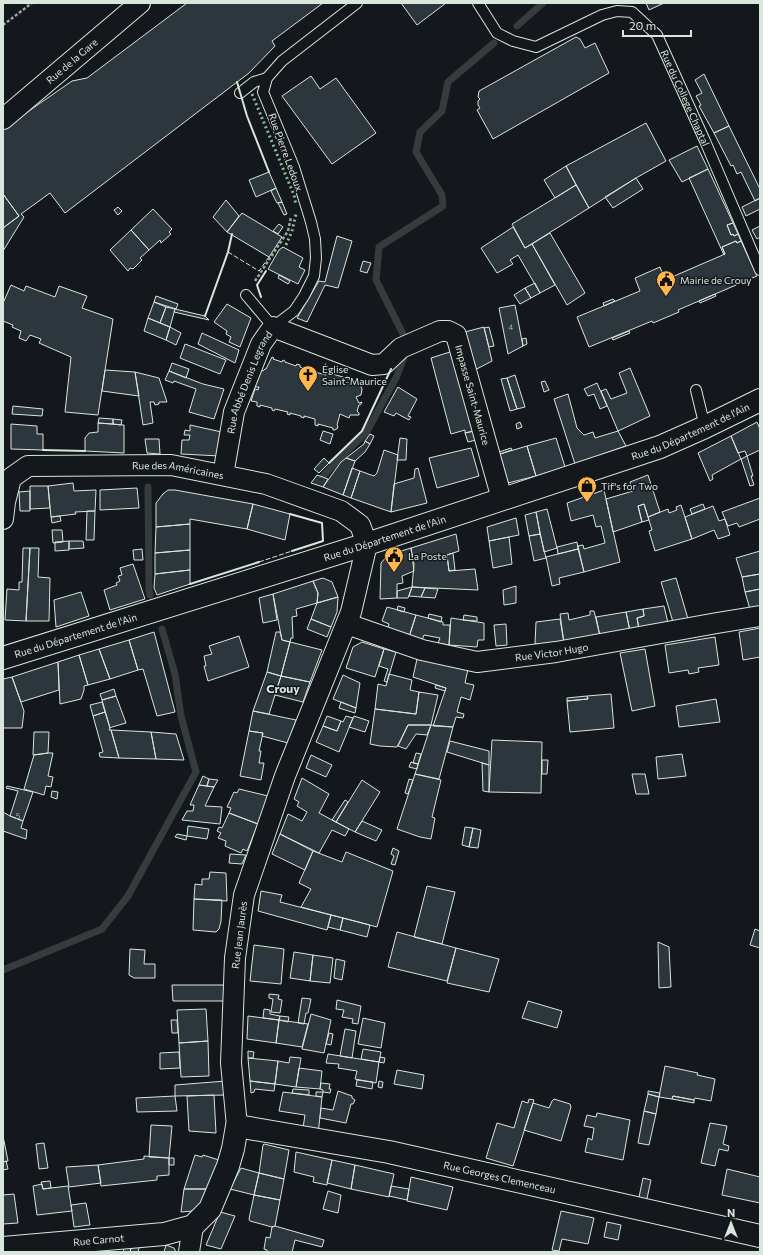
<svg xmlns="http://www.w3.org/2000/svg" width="763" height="1255" font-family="Commissioner,sans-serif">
<rect width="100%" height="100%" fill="#14181c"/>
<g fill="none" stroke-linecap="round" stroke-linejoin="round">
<path stroke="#363b3e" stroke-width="7" d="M517 26 543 3
M324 475 345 453 366 433 397 376 405 354 404 336 376 280 379 247 443 206 442 195 416 152 420 132 442 111 448 82 494 43
M148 487 149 589 150 595
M3 970 102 929 128 896 196 772 181 716 175 674 162 629"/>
</g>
<path fill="#2c363c" stroke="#d8e6dc" d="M187 3H323L272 41 275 46 249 73 65 213 50 193 21 214 24 217 3 251V228L19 216 3 194V129L72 81 87 78Z
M401 3H446L417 25Z
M646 3H664L649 10Z
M576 37 580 39 585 48 595 43 609 73 493 139 477 110 480 108 478 105V101L480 99 478 97 479 91Z
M704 74 729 126 714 133 699 106 701 105 696 96 702 93 695 80Z
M311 76 320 89 336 78 376 133 332 164 282 96Z
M646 123 666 161 636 178 589 208 566 166Z
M729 126 760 189V198L755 201 741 172 737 174 733 165 731 166 714 133Z
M697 146 708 169 682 182 669 160Z
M566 166 576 185 555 198 544 180Z
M708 169 733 223 727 225 731 235 733 234 734 236 738 234 741 241 737 243 736 241 722 247 725 254 724 255 689 178Z
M269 172 276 188 256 197 249 180Z
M636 178 643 189 613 208 605 197Z
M576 185 589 208 525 248 512 224Z
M276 188 282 202 277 203 271 191Z
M3 194 19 216 3 228Z
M760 198V209L746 216 742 207Z
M226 200 239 216 227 232 213 217Z
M282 202 287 214 284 215 278 203Z
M118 207 122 211 118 215 114 210Z
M153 209 172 229 169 232 171 234 161 243 160 240 149 250 131 230Z
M242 213 282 237 269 257 227 232Z
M733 223 738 234 734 236 733 234 731 235 727 225Z
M279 224 283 227 278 234 273 231Z
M760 226V237L757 239 752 230Z
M513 227 525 248 532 244 555 285 540 293 518 255 510 260 513 264 497 273 481 248Z
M131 230 149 250 140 258 142 260 133 269 130 268 128 271 110 250Z
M550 233 585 293 567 305 532 244Z
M337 236 352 241 338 288 325 285 307 322 297 318 319 281 325 282Z
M736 241 737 243 741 241 757 276 678 310 679 312 653 323 652 321 589 347 577 317 640 291 635 278 660 267 665 280 725 254 722 247Z
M283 247 303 258 299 267 305 270 298 284 268 269 279 250Z
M363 261 371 263 367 273 360 271Z
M279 275 290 281 288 284 278 278Z
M535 283 540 293 531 298 525 288Z
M11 285 24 291 26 286 55 297 59 286 87 296 82 308 113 319 98 415 65 412 71 357 39 343 41 339 30 335 26 341 19 338 21 331 12 327 13 325 3 321V303Z
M525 288 531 298 520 304 514 295Z
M715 294 716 296 700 303 699 301Z
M156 296 178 304 176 309 154 302Z
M613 299 615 301 604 306 603 303Z
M154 302 166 307 160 323 148 318Z
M227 304 251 318 240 347 229 342 231 337 226 334 227 331 214 322Z
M515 305 523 346 508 354 499 308Z
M166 307 175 309 170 327 160 323Z
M175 309 205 316 209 320 174 312Z
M148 318 170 327 166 340 144 331Z
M170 327 181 333 176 345 166 340Z
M484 327 492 361 471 372 461 333Z
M489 327 494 346 489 347 484 328Z
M629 331 630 333 613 340 612 338Z
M202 333 239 350 235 363 198 344Z
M526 338 527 344 523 346 522 339Z
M185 344 226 360 220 374 180 358Z
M453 351 474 431 465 433V430L451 434 431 358Z
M272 357 274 358 273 359 282 362 283 360 285 361V362L296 366 297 364 300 365V367L312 371 313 369 315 370V372L326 375 327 372 331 374V372L334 373 333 374 346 378 347 377 350 378 349 379 352 380 351 382 360 384 362 389 361 395 356 397 359 403 362 402 361 404 359 405 357 411 359 413V415H350L349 418 340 414 337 425 338 426 337 429H336L335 430H333V428L318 424V426L315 425V419L304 416V418L301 417V416L290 413V415L287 414 288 412 275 409 274 411 272 410V408L260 405V407L257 406V402L251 401 255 389 258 390 259 387H253L260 370 263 371 265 369H266Z
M172 363 189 369 186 378 169 371Z
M630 368 650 416 618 431 601 391 606 389 611 399 627 393 619 373Z
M105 370 135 372 139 396 102 391Z
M169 371 203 384 224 389 214 419 189 412 196 389 174 381 173 383 165 380Z
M135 372 159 378 167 402H159V404L155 405 154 402H150L153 423 143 425Z
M515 375 525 407 517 409 507 378Z
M507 378 517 409 510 411 501 379Z
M545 381 549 390 544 392 541 382Z
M597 383 607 406 600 409 594 394 588 396 584 389Z
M398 387 417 399 408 416 411 417 409 420 396 413 394 416 384 412Z
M568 394 577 428 584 435 593 432 595 438 618 431 626 446 575 464 554 399Z
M13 406 43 409 42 416 12 414Z
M99 418 113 419V424L98 423Z
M113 419 122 420 121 425 113 424Z
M520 422 522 427 517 429 516 424Z
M757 422 760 429V450L747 456 745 451 738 453 731 436Z
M98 423 124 425V453L85 451V438L89 433 98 432Z
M11 424 37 426V434H43V450L11 449Z
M190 425 226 433 220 456 181 454 182 440H189L190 435H184L185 430 190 431Z
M323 431 333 434 330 444 320 440Z
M474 431 476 440 468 442 465 433Z
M370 434 374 436 370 444 365 441Z
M731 436 741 459 712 475 713 479 710 481 698 453Z
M400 438 407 439 406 460H397Z
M556 438 565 467 536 476 527 446Z
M145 439H159L160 454 147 453Z
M365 441 370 444 365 452 355 461 346 458 364 444Z
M527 446 536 476 508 483 500 454Z
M471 448 479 476 437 488 429 458Z
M511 448 512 450 500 454 499 452Z
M384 450 398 455 391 512 351 498 360 471 374 476 377 473Z
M747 456 753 476H751L754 485 750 486 741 459Z
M324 458 329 463 319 473 314 469Z
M346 458 355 461 343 495 323 487 341 462Z
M352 468 360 471 351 498 343 495Z
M418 468 427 503 391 512 394 484 414 478 415 469Z
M317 475 328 479 323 487 311 483Z
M648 475 660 512 648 517 644 504 638 506 642 522 613 532 606 499 633 491 630 482Z
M73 483 74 491 96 490 95 511 75 512 76 514 51 517 48 486Z
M30 486H48L50 508 30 509Z
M137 488 139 508 100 510V490Z
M168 490H175L253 504 247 529 190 519V524L156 527V503L163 494Z
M604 490 620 562 584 572 578 546 583 545 584 549 605 543 601 526 596 527 593 515 571 521 567 503Z
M30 491V511H20L19 492Z
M760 498V519L739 527 737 523 728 526 722 512Z
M253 504 290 514 285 540 247 529Z
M644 504 649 520 642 522 638 506Z
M703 504 705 509 692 514 690 509Z
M681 505 692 539 655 551 649 531 652 530 648 517 668 509 669 513 677 510 676 507Z
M713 506 719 521 725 519 730 535 718 539 714 530 692 539 685 517Z
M547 509 557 548 544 552 536 512Z
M87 511H95L94 540H86Z
M536 512 540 534 529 536 525 515Z
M60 516 61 521 52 523 51 517Z
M516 518 519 535 489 541 487 527Z
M190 524V550L155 553 156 527Z
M52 530H62L63 542 53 543Z
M456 534 459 551 447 555 449 571 475 569 478 590 412 587 414 564 411 548Z
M540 534 546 558 534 561 529 536Z
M509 537 512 564 493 568 489 541Z
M69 541H83L84 548 69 549Z
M69 541V550L55 551V542Z
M577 542 578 549 558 554 557 547Z
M23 548H30L26 621 5 620 7 589 19 590V582H22Z
M30 548H39L38 577 50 578 49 621H26Z
M411 548 414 571 402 576 403 583 397 584V598L380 599 381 563 388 555Z
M142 549 143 560H134L133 550Z
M578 549 584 572 559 578 560 584 552 586 546 557Z
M190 550V570L155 574V553Z
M760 551V574L742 577 736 558Z
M453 553 455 570 449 571 447 555Z
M133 564 145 599 110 610 104 590 117 585 116 583 120 581 118 576 122 575 120 568Z
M190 570V584L157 595 154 588 155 574Z
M760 574V589L745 592 742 577Z
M323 578 332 582 338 597 317 603 318 593 313 581Z
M676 578 688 619 673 622 661 582Z
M313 581 318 593 317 603 296 609 297 616 292 617 293 638H291L290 642 282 640 273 594Z
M516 586V603L504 605 503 590Z
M412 587 425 588 421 597 409 596Z
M412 587 408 598H397V591Z
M425 588 438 589 435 598 421 597Z
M760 589V607L750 609 745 592Z
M81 592 89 616 56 627 54 600Z
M273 594 277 620 263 623 259 598Z
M338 597 337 612 331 627 311 619 317 603Z
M398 606 405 608 404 612 397 610Z
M664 606 668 623 639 629 637 618 644 616 643 609Z
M387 607 416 615 409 637 387 631 389 624 382 621Z
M643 609 644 616 637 618 639 629 630 631 626 612Z
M590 611H594L600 636 564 643 560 614 568 613 569 620 590 615Z
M626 612 630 631 600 636 596 617Z
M429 614 442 617 441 622 428 618Z
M416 615 443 622V625H450L449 645 438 643 440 638 424 635 422 640 409 637Z
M464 615 477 617V621L463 620Z
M451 618 484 623V640H478L477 647 449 645Z
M311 619 331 627 327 637 307 629Z
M560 619 564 643 535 644 536 622Z
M506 624 507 645 496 646 494 625Z
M760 628V657L743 660 739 632Z
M154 632 175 712 157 716 143 669 138 670 129 640Z
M276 632H280L282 640 290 642 281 676 267 672Z
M239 636 249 667 208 681 204 666H206L204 656 212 654 209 646Z
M715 637 719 665 698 668 699 672 689 674 688 670 669 673 665 645Z
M129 640 138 670 110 679 99 649Z
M290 642 322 650 310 682 281 676Z
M362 642 384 649 375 677 346 668 353 647Z
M99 649 110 679 88 685 79 655Z
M384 649 396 652 387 682 384 681 388 669 379 666Z
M645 649 655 706 632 711 620 653Z
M79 655 88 685 84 686V690L81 699 60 704 58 662Z
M417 659 468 669 465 683 474 685 470 700 461 697 457 712 464 714 463 718 456 717 453 727 433 726 446 688 413 677Z
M58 662 59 690 21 702 12 677Z
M267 672 281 676 269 714 253 711Z
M389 674 412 680 410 690 419 692 416 714 375 709 378 684 386 686Z
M343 675 360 683 356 708 333 699Z
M281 676 310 682 303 702 275 695Z
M12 677 24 711 22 728H3V679Z
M436 685 446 688 445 691 435 688Z
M114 689 116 696 102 700 100 694Z
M419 692 438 695 431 725H408L397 747 380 746 370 744 375 709 416 714Z
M611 694 614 728 570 732 567 701 588 699 587 696Z
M116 696 126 723 112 727 110 728 102 700Z
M587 696 588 699 567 701V698Z
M716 699 720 722 679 727 676 706Z
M102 702 105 712 93 716 90 705Z
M341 702 356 708 355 713 339 708Z
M253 711 296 720 288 743 262 736 263 733 249 731Z
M105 712 110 728 109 730H111L119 758 100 757 99 753 103 752 93 716Z
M327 716 341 721 337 731 323 726Z
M346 716 353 718 339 752 316 742 323 726 337 731 341 721 343 722Z
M354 716 369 721 365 732 349 727Z
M408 725H431L427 735 416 734 406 749 398 746Z
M431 725 453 727 439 779 415 774Z
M111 730 151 732 156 759 119 758Z
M249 731 263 733 259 751H261L259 763H264L261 780 240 776Z
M34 732H49L48 753 33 755Z
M151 732 176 734 184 760 156 759Z
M492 740 542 742 541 793 489 792Z
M450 741 489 751V765L447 752Z
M48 753H53L48 776 53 777 51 787 46 786 44 795 24 789 34 755Z
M416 753 421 754 418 764 413 763Z
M682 754 686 776 658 779 656 757Z
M311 755 332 765 326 777 306 768Z
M542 760H548L547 774H542Z
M411 762 418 764 417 769 409 767Z
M482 763 489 765V792L483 791Z
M415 774 441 780 432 817 435 818 431 839 420 837 397 829Z
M632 774H645L649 794H636Z
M203 776 209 779 207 786 199 785Z
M302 778 329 794 319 813 349 829 345 836 332 830 319 853 280 834 288 814 302 821 307 812 297 806 299 802 294 799Z
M209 779 218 780 214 787 207 786Z
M409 779 413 780 408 794 405 793Z
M362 780 380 792 355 832 336 822Z
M199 785 214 787 205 806 222 807 220 824 182 820 187 811H193L194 805H190Z
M7 786 33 792 23 821 10 816 18 791 6 788Z
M239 789 268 796 258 824 229 813 231 808 227 807 234 792 237 793Z
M52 791 58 792 57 799 51 797Z
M345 800 348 802 336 822 332 820Z
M3 812 10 816 23 821 21 828 27 830 26 839 3 831Z
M229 813 258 824 247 851 243 849 241 853 225 846 226 841 218 838 221 833 217 831 219 827 222 828Z
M362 821 382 830 376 841 355 832Z
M188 826 209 829 207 839 187 836Z
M465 827 473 828 469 847 462 845Z
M473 828 481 830 478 848 469 847Z
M177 834 187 836 186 840 175 837Z
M280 834 313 851 305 870 272 854Z
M393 848 399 851 395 865 391 864 394 856 391 854Z
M313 851 342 862 346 852 393 871 377 927 301 907 311 889 299 883Z
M230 854 246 855 242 864 229 863Z
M210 872 226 873 227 901 194 899 195 884 202 885V879H209Z
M427 886 455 892 442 944 414 937Z
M261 891 282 895 280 902 331 915 327 930 258 911Z
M194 899 222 900 221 921 219 929 216 932 193 930Z
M331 915 343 918 340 930 328 927Z
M343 918 370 925 367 937 340 930Z
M755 929 760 931V948L750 945Z
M397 932 456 948 447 981 388 967Z
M658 942 669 947 671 987 659 988Z
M254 945 284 949 281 984 250 981Z
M456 948 499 959 489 992 447 983Z
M130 949 145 950 144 964H155V978H134L129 975Z
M294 952 313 955 310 981 290 978Z
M313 955 333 958 330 983 310 981Z
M336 959 345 961 342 980 334 978Z
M172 985H224V1001H173Z
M269 994 279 995 278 999 282 1000 280 1013 271 1012 273 999 269 998Z
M302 998 311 999 308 1013H306L304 1024 298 1023Z
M337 1000 361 1006 358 1024 352 1023 353 1019 342 1017 344 1010 336 1009Z
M528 1001 562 1011 557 1028 522 1018Z
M206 1009 208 1041 179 1043 177 1010Z
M264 1009 270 1010V1014L280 1016 279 1020 263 1018Z
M311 1014 331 1020 324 1053 302 1049Z
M248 1016 279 1020 276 1043 247 1039Z
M280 1016 289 1017 288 1022 279 1020Z
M363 1018 385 1023 381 1048 358 1044Z
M171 1020H177L178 1033H172Z
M279 1020 308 1024 302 1047 276 1043Z
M345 1029 356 1031 352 1058 340 1056Z
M329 1033 333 1034 331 1045 326 1044Z
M208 1041 209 1076 181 1077 179 1043Z
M363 1049 381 1052 379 1062 361 1059Z
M248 1051 254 1052 253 1058H248Z
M179 1052 180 1068 160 1069V1053Z
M328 1054 379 1062 376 1083 355 1079 357 1071 338 1068 339 1064 326 1063Z
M290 1057 301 1058 296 1087 275 1084 278 1061 289 1063Z
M380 1057 385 1058 384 1063 379 1062Z
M248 1058 278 1061 275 1084 250 1081Z
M665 1066 698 1073 697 1075 715 1079 711 1101 695 1098 694 1100 673 1096 672 1099 659 1097Z
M299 1068 322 1071 320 1089 296 1087Z
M397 1070 424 1075 422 1089 394 1084Z
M357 1080 373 1082 372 1089 356 1086Z
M226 1081V1095L175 1096V1085Z
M250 1081 275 1084 274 1091 255 1089 254 1092 251 1093Z
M379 1081 383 1082 382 1088 378 1087Z
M321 1083 330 1084 329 1089H331L330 1093 323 1092V1090L320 1089Z
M293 1089 309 1090V1095L292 1093Z
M338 1091 352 1096V1098L355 1100 353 1104H351L346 1123 320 1118 321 1108 333 1110Z
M648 1091 660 1093 659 1097 648 1094Z
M283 1092 322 1097 318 1135 303 1128 305 1115 279 1111Z
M316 1092H323L322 1097 316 1096Z
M648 1094 659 1097 656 1114 644 1111Z
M214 1095 216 1133 189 1131 187 1096Z
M175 1096 177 1111 137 1112 136 1098Z
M673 1096 694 1100V1103L672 1099Z
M529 1099 534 1100 513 1166 486 1158 497 1123 514 1128 522 1101 528 1103Z
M554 1099 570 1104 571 1107 561 1141 524 1130 533 1103 549 1108 552 1101Z
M644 1111 656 1114 649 1145 638 1143Z
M597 1113 630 1120 623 1160 585 1152 588 1138 592 1140 594 1128 584 1126 587 1115 596 1117Z
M710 1123 727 1126 723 1144 729 1146 728 1151 719 1149 715 1166 701 1163Z
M151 1125 172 1126 169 1158 149 1157Z
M3 1136 8 1161 3 1162Z
M44 1143 48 1168 39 1169 36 1144Z
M264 1144 289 1150 284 1179 259 1173 263 1145Z
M296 1152 332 1160 327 1185 313 1182 314 1177 294 1172Z
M195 1155 202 1157 203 1155 219 1160 209 1189H184Z
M144 1156 169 1158V1175L157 1176V1180L101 1186 98 1165 144 1159Z
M169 1158H174V1165H169Z
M332 1160 355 1165 351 1189 327 1183Z
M6 1161 8 1169 3 1170V1162Z
M98 1165 101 1183 69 1187 66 1167Z
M355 1165 394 1174 389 1197 351 1189Z
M241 1168 259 1173 254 1195 230 1189Z
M727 1169 760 1177V1203L722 1195Z
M259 1173 284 1179 280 1200 254 1195Z
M411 1177 453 1187 447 1210 407 1201Z
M643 1178 651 1180 646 1203 638 1202Z
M50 1181 51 1188 43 1189 41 1182Z
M42 1184 43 1189 68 1186 72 1211 37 1215 33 1186Z
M391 1186 409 1189 407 1200 389 1196Z
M184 1189H209L207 1197 193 1211 181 1212Z
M328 1191 341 1195 338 1213 323 1209Z
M14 1194 18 1223 3 1224V1195Z
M254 1195 280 1200 275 1226 272 1227 250 1221 249 1219Z
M86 1203 90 1225 74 1227 71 1205Z
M561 1211 594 1218 588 1244 562 1239 559 1251 552 1250Z
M220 1212 235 1216 221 1249 206 1245Z
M607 1222 621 1225 618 1240 604 1237Z
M275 1226 324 1240 322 1247 295 1240 292 1252H267V1250L264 1249 266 1237 270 1238 272 1227Z
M140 1244 138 1252H130L132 1245Z
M132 1245 130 1252H123L125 1246Z
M166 1245 174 1248 176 1252H164Z"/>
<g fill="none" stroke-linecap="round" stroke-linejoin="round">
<defs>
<g id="lane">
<path id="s1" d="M478 3 497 33 513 41 536 47 602 15 617 11 632 12 657 35 705 141 760 270"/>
<path d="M240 93 254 82 267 78"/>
<path d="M246 295 273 327 294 311 304 296 314 276 316 258 315 239 311 222 294 167 263 92 264 89 267 78 282 61 357 3"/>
<path d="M696 390 705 427"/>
</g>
<g id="street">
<path id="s2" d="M3 119 140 3"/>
<path id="s3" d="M223 475 234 412 261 344 273 327 372 365 384 364 401 348 440 331H448L456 335 502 499"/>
<path id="s4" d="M3 519 5 502 11 478 28 466 171 465 266 484 341 511 360 525 367 544 351 612 285 776 244 895 235 958 231 1063 237 1126"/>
<path id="s5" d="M347 624 422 650 477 662 556 652 717 623 760 616"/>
<path d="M189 1252 193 1226"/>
</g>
<g id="secondary">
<path id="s6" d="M3 658 367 544 660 447 705 427 760 400"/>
<path id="s7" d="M3 1248 164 1234 193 1226 210 1209 228 1166 233 1149 237 1126 389 1152 760 1236"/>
</g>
</defs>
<use href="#lane" stroke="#d8e6dc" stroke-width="12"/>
<use href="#street" stroke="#d8e6dc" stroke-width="22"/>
<use href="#secondary" stroke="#d8e6dc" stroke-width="24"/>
<path stroke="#9da8a2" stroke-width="2.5" stroke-dasharray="3 2" stroke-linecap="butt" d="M3 25 32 3
M255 281 288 231 291 217"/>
<use href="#lane" stroke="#14181c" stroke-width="10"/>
<use href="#street" stroke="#14181c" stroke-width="20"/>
<use href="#secondary" stroke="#14181c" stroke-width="22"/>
<path stroke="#8ac095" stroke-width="3" stroke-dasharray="2 3" stroke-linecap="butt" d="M252 94 294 195 296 205
M286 245 292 231 296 214"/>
<path stroke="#d8e6dc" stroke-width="1" stroke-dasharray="5 2" stroke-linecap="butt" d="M228 252 259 271 269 257
M259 562 292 551"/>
<path stroke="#d8e6dc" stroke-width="2" d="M237 82 247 116 269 172
M261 297 257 285 266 271
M205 316 228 252 232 234
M43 450 85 451
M329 463 362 431 391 369
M290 514 322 523 323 541 292 551
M190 584 259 562"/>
</g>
<defs>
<symbol id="civic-pin" viewBox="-11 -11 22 30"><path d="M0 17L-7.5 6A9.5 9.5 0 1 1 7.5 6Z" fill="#ffb74d" stroke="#14181c"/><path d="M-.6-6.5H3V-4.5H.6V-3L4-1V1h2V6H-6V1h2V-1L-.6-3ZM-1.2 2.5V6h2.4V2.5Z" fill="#111"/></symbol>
<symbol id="church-pin" viewBox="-11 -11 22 30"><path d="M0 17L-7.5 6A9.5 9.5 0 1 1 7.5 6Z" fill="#ffb74d" stroke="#14181c"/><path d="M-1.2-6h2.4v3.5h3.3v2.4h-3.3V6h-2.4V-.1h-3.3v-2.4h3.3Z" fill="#111"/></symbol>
<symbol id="shop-pin" viewBox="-11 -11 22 30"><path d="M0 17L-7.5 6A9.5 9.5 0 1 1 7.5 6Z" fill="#ffb74d" stroke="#14181c"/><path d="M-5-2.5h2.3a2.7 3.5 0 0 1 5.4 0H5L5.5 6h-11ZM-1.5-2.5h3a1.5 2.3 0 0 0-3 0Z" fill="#111"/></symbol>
</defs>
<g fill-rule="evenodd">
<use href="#civic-pin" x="655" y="269" width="22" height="30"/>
<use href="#church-pin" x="297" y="364" width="22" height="30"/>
<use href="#shop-pin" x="576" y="475" width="22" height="30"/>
<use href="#civic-pin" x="383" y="545" width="22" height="30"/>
</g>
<g text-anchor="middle" stroke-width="3" stroke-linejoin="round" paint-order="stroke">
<g font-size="8" fill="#adbab4">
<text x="511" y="330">4</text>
<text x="18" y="819">5</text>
</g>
<g font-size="10" fill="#d8e6dc" stroke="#14181c">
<text dy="4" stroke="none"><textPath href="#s2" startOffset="90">Rue de la Gare</textPath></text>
<text dy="4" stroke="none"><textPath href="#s1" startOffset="284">Rue du College Chaptal</textPath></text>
<text transform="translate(286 152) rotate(70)" y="4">Rue Pierre Ledoux</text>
<text dy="4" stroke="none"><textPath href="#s3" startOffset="97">Rue Abbé Denis Legrand</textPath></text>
<text dy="4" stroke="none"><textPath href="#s3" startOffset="421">Impasse Saint-Maurice</textPath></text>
<text dy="4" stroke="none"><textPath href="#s6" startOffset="724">Rue du Département de l'Ain</textPath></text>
<text dy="4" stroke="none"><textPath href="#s4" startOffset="213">Rue des Américaines</textPath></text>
<text dy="4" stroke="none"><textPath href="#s6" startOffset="400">Rue du Département de l'Ain</textPath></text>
<text dy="4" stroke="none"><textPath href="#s6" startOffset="76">Rue du Département de l'Ain</textPath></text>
<text dy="4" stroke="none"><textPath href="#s5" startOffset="211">Rue Victor Hugo</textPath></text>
<text transform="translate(239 935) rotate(-83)" y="4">Rue Jean Jaurès</text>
<text dy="4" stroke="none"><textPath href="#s7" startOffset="571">Rue Georges Clemenceau</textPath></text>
<text dy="4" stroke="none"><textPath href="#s7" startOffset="96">Rue Carnot</textPath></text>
</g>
<g font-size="10" fill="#d8e6dc" stroke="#14181c" text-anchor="start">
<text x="680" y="284">Mairie de Crouy</text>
<text x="322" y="373">Église<tspan x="322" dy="12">Saint-Maurice</tspan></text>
<text x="601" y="490">Tif's for Two</text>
<text x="408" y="560">La Poste</text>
</g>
<g font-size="12" font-weight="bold" fill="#d8e6dc" stroke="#14181c">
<text x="283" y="693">Crouy</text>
</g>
</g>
<rect width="763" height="1255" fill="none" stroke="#d8e6dc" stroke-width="8"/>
<g transform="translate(731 1223)" stroke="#14181c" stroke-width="3" paint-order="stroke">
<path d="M0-3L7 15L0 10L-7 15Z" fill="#d8e6dc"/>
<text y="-6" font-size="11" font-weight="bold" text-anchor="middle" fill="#d8e6dc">N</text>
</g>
<path d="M623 30v6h68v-6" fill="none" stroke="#d8e6dc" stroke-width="2"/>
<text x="629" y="30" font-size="12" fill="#d8e6dc" stroke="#14181c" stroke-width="3" paint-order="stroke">20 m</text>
</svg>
